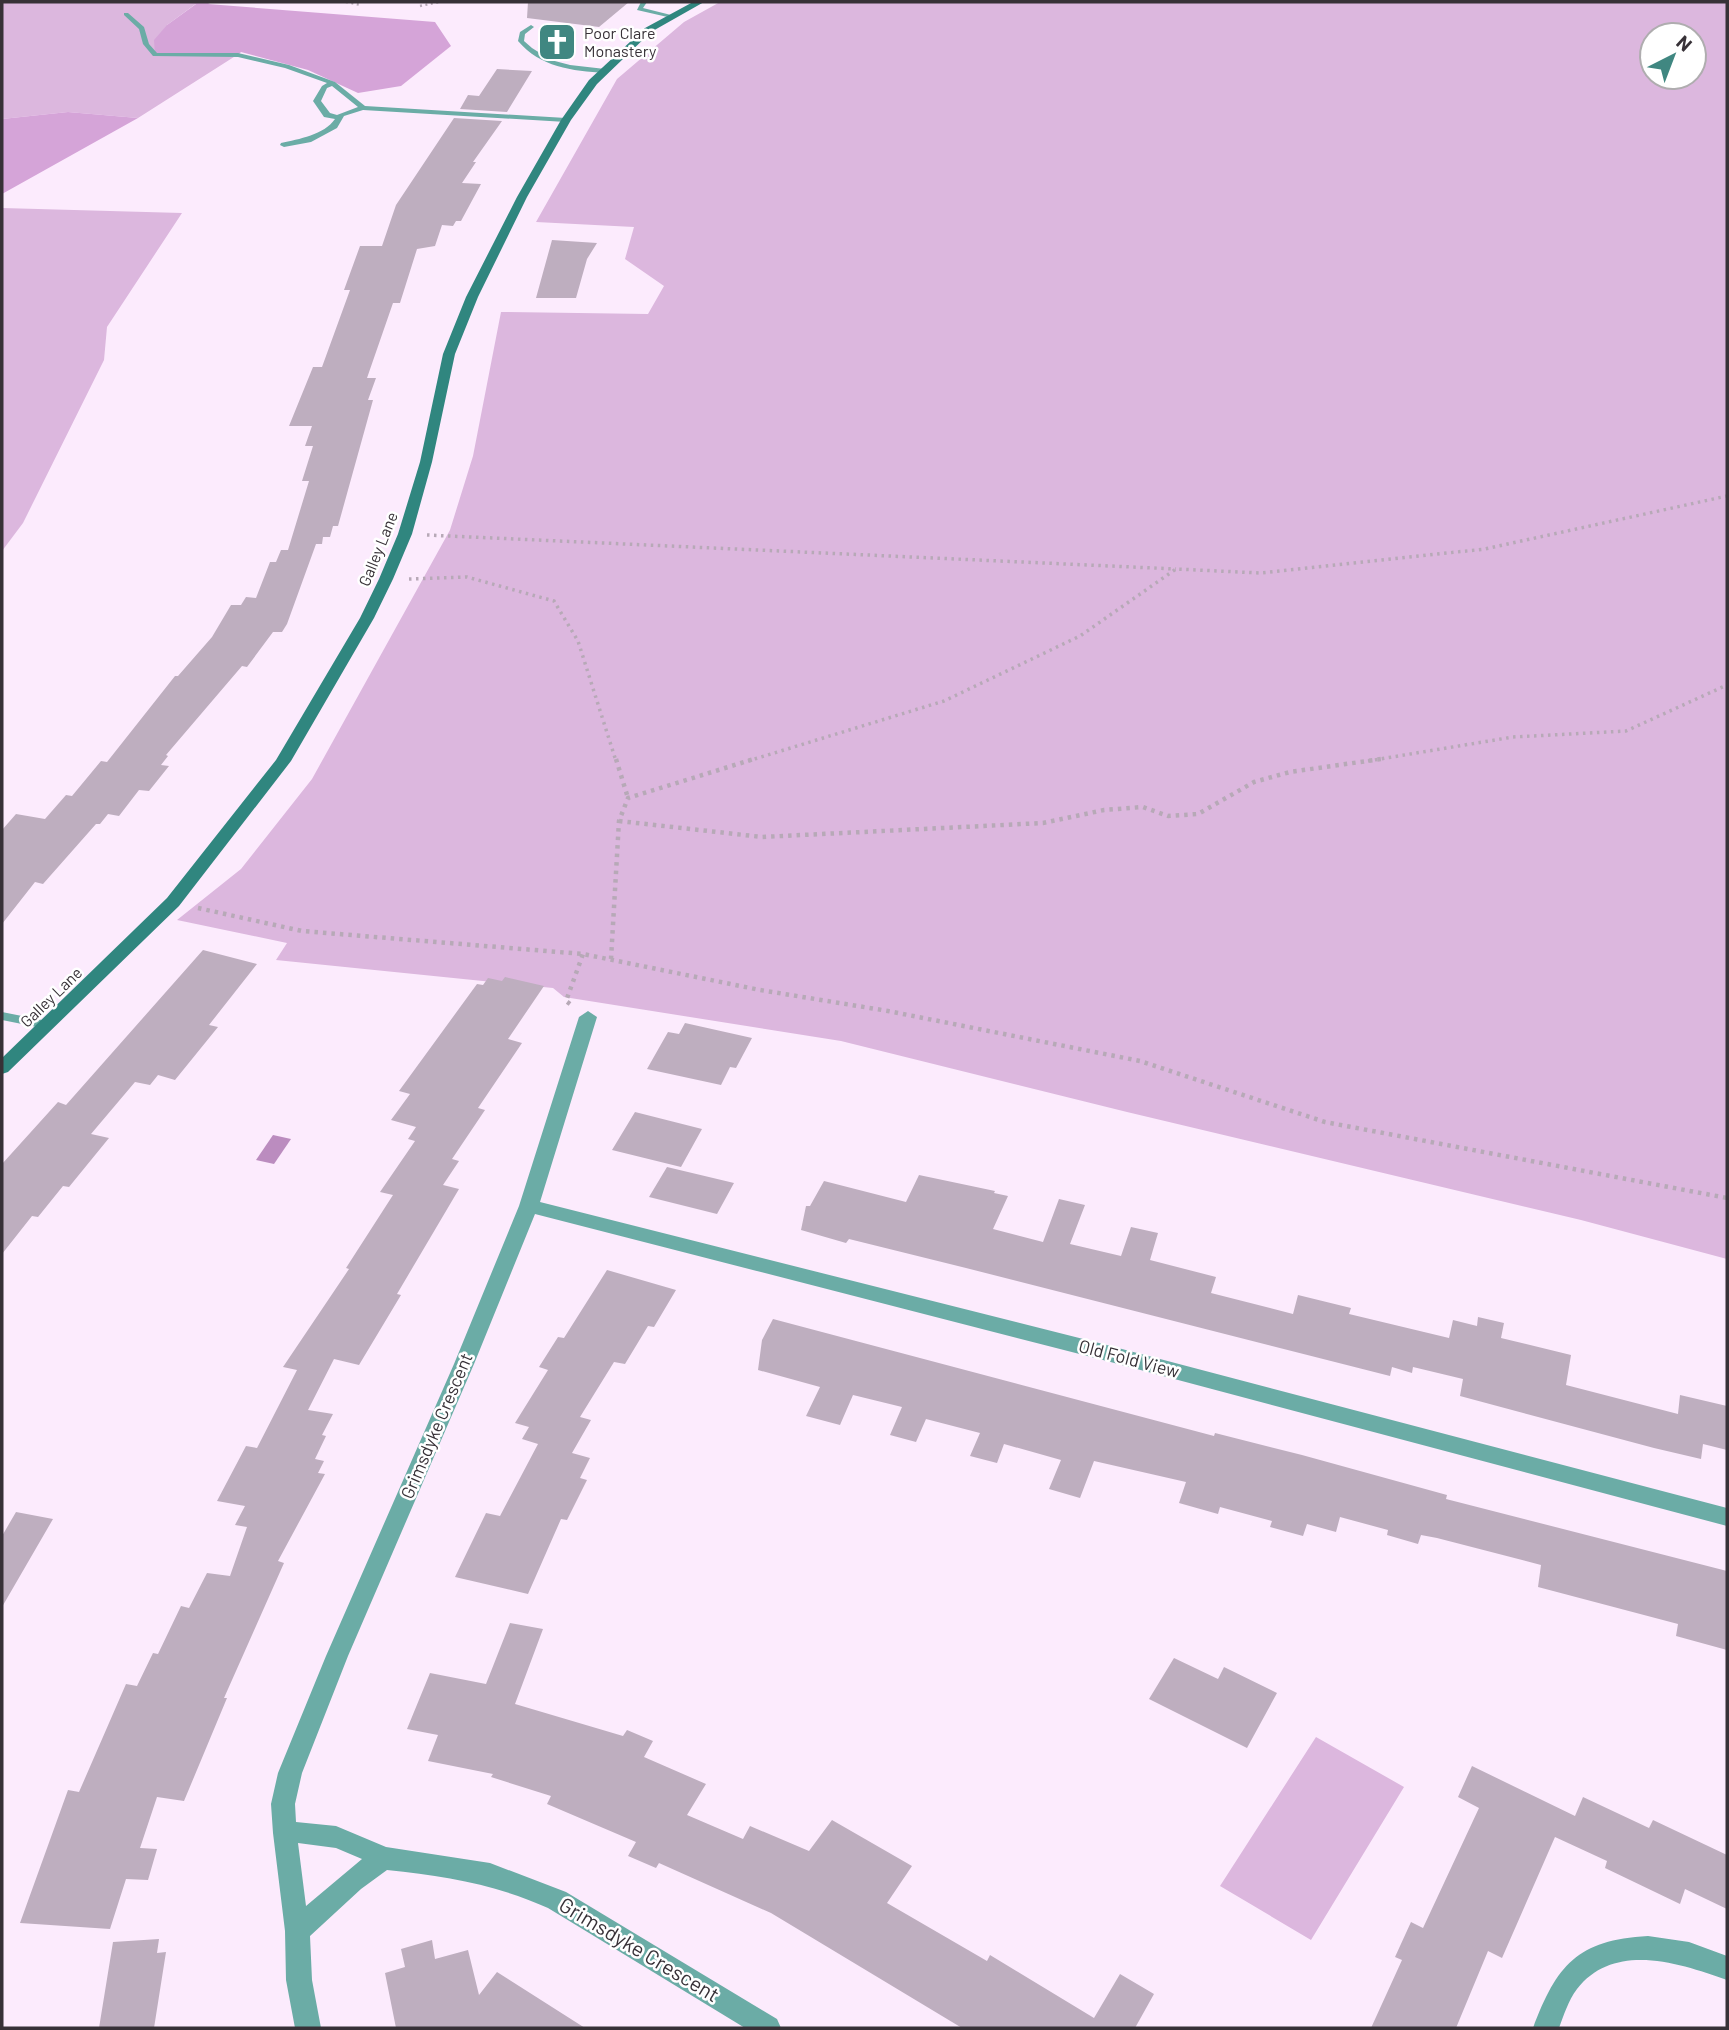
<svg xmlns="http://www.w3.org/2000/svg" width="1729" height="2030" font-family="Barlow,sans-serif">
<rect width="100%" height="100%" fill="#fcebfd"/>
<path fill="#dcb7de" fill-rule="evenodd" d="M2 2 197 3 167 25 237 55 138 118 68 112 2 119Z
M720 2H1727V1259L1581 1220 1127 1112 841 1041 564 997 553 988 276 960 287 943 177 920 241 869 312 779 450 530 473 456 501 312 648 314 664 286 625 259 634 227 536 222 617 79 684 22ZM1652 35H1694V77H1652Z
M2 208 182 213 107 327 104 360 23 523 2 551Z
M1316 1737 1404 1787 1311 1940 1220 1886Z"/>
<path fill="#d5a4d8" d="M182 2H212L208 4 435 22 451 46 401 86 358 93 308 70 241 52 238 55H155L154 40 167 25 196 4Z
M68 112 138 118 2 194V119Z"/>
<path fill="#bb8cbf" d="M273 1135 291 1139 274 1164 256 1160Z"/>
<path fill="#beaebf" d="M528 2H629L599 27 527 18Z
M497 69 532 71 507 112 460 109 468 95 479 96Z
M454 118 502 121 473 162H476L462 183 481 184 461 221H456L453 226 442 225 435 246 417 249 400 303H393L367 378H376L368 400H373L338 526H333L330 537H323L322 544H316L287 624 282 632H273L247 667 242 666 166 755 168 756 161 765 169 766 149 791 139 790 119 816 108 814 100 824H96L43 884 35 882 2 924V830L16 814 45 819 66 795 72 796 101 761 107 762 175 676H178L212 637 231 605H241L246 597 256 598 270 562H276L281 550H288L309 481H302L313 446H305L312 426H289L313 367H322L350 290H344L360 246H382L396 205Z
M552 240 597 243 587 259 576 298H536Z
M203 950 257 964 209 1025 218 1027 175 1080 158 1075 150 1085 135 1082 91 1134 109 1138 69 1187 63 1186 38 1217 32 1216 2 1254V1164L58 1102 66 1105Z
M505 977 544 986 508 1039 522 1043 478 1108 485 1110 452 1159 459 1161 443 1185 459 1189 397 1294 401 1295 359 1365 334 1359 308 1410 333 1414 322 1435 326 1436 315 1459 324 1461 318 1473 325 1474 278 1561 284 1563 224 1698H227L184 1801 157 1797 140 1848 157 1849 148 1880 126 1879 110 1929 20 1923 68 1790 79 1792 126 1684 137 1686 153 1653 158 1654 181 1606 189 1608 207 1573 230 1576 247 1527 235 1525 245 1506 217 1501 246 1446 257 1448 297 1370 283 1367 349 1269 346 1268 393 1195 380 1192 415 1141 408 1139 416 1127 391 1120 410 1094 399 1091 477 984 483 985 488 978 502 981Z
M685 1023 752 1038 736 1068 730 1067 721 1085 647 1069 668 1032 679 1034Z
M635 1112 702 1129 681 1167 612 1150Z
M667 1167 734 1183 717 1214 649 1197Z
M919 1175 995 1191 994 1193 1008 1196 993 1229 1043 1242 1059 1199 1085 1205 1070 1244 1121 1256 1131 1227 1158 1233 1150 1260 1216 1277 1211 1293 1293 1314 1298 1295 1351 1308 1349 1314 1449 1338 1453 1320 1477 1326 1478 1317 1504 1323 1501 1338 1571 1355 1566 1385 1678 1414 1680 1395 1727 1406V1450L1703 1444 1701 1459 1654 1448 1460 1396 1463 1379 1413 1367 1412 1373 1392 1367 1390 1376 966 1268 849 1239 846 1243 801 1230 806 1206H810L824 1181 906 1202Z
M607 1270 676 1290 654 1327 648 1326 625 1364 614 1362 580 1417 591 1420 572 1453 590 1458 580 1478 587 1480 567 1520 561 1519 528 1594 455 1577 486 1513 500 1516 538 1444 522 1439 529 1427 515 1423 548 1370 539 1367 558 1337 564 1338Z
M773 1319 1214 1436 1215 1433 1302 1455 1447 1495 1446 1499 1727 1571V1650L1676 1636 1678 1624 1538 1587 1541 1565 1437 1538 1421 1535 1418 1544 1387 1535 1388 1530 1340 1517 1336 1532 1307 1524 1303 1536 1270 1527 1272 1521 1220 1507 1218 1514 1179 1503 1186 1482 1094 1461 1080 1498 1049 1489 1061 1460 1004 1444 997 1463 970 1456 980 1433 926 1419 916 1442 890 1435 902 1407 853 1395 840 1425 806 1416 820 1387 758 1370 762 1340Z
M16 1512 53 1519 2 1607V1536Z
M510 1623 543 1629 515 1704 623 1736 627 1730 653 1741 644 1757 706 1784 687 1815 743 1839 750 1826 809 1851 832 1820 912 1866 887 1903 987 1961 990 1955 1094 2018 1120 1974 1154 1994 1135 2028H962L771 1913 659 1863 656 1868 628 1856 636 1842 547 1804 551 1796 491 1777 493 1774 428 1761 438 1735 407 1729 430 1673 486 1684Z
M1174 1658 1218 1679 1224 1667 1277 1693 1247 1748 1149 1699Z
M1472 1766 1575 1816 1583 1797 1649 1828 1653 1820 1727 1855V1909L1685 1889 1680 1904 1605 1868 1607 1861 1555 1837 1502 1958 1488 1951 1456 2028H1371L1402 1960 1395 1957 1411 1922 1423 1928 1479 1808 1458 1797Z
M159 1939 157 1953 166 1952 154 2028H99L113 1942Z
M432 1940 435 1959 468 1950 479 1995 497 1972 585 2028H396L385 1973 405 1967 401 1949Z"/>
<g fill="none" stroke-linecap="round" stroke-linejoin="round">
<path stroke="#b7a9b7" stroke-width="2.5" stroke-dasharray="2 3.5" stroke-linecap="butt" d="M346 2 361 5
M420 6 439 2"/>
<path stroke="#b7a9b7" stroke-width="3.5" stroke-dasharray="2.5 4.5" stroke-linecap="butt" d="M427 535 1176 569
M409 579 467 577 554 601 578 641 616 761
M748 761 944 701 1080 636 1176 569 1260 573 1485 549 1727 496
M1368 761 1513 737 1626 731 1727 685"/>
<path stroke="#b7a9b7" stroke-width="4.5" stroke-dasharray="3.5 5" stroke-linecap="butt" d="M616 759 628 798
M619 821 762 837 1043 823 1104 810 1143 807 1168 816 1198 814 1254 782 1290 772 1381 759
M198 908 302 931 583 954 760 990 888 1011 1140 1061 1325 1122 1727 1198
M611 959 619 821 628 798 754 759
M570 1004 566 1001 583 954"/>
<path fill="#6baca6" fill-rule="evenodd" d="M641 2H647L643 8 675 16 672 18 637 10Z
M124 13H128L144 27 149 44 157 53H238L289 65 335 82 365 106 566 118 570 120 566 122 363 110 344 116 337 128 311 142 284 147 280 145 281 143C299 139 324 135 335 119L324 117 313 101 322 86 327 83 285 68 238 57 153 56 143 44 139 29 124 15ZM332 86 358 107 337 115 330 113 321 101 327 88Z
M531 25 534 27 525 34 524 41 532 48 551 60 570 65 605 69 608 71 605 73C572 71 540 67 518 41L520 32Z
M2 1012 47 1021 53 1025 47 1029 2 1020Z"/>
<path fill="#6baca6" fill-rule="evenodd" d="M588 1011 597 1017 540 1202 1103 1344 1727 1508V1526L1103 1360 535 1214 474 1364 348 1656 302 1773 295 1804 296 1822 336 1826 386 1847 490 1863 566 1892 777 2019 781 2028H745L548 1908C494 1884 445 1876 387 1870L361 1889 310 1936 312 1980 321 2028H295L286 1980 285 1931 273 1833 271 1804 278 1773 326 1656 454 1364 519 1206 579 1017ZM298 1843 336 1848 362 1859 306 1906Z
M1648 1936 1689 1942 1727 1956V1980C1680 1963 1614 1941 1577 1989 1568 2001 1564 2015 1559 2028H1533C1557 1965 1577 1940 1648 1936Z"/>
<path fill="#30867f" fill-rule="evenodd" d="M693 2H704L651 32 597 84 571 120 527 197 478 297 455 354 432 462 412 534 393 579 374 618 291 761 179 906 8 1072 2 1074V1058L167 898 276 760 360 618 379 579 398 534 420 462 443 354 466 297 517 197 561 120 589 80 645 28Z"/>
</g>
<defs>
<symbol id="church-square" viewBox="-11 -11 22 22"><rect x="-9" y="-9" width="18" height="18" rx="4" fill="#408781" stroke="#fff"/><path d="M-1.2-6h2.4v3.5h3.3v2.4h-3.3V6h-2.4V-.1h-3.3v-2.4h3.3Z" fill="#fff"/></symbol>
</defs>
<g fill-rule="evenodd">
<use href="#church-square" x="535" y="20" width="44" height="44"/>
</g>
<g text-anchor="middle" stroke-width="5" stroke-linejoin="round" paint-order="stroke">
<g font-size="16" fill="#373137" stroke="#fff" text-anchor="start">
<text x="584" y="39">Poor Clare<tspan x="584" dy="18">Monastery</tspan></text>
</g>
<g font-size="16" fill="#373137" stroke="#fff">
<text transform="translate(378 549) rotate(-68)" y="6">Galley Lane</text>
<text transform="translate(51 997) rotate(-44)" y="6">Galley Lane</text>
</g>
<g font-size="18" fill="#373137" stroke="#fff">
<text transform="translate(1129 1359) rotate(15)" y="6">Old Fold View</text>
<text transform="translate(437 1426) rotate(-67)" y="6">Grimsdyke Crescent</text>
</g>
<g font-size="21" fill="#373137" stroke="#fff">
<text transform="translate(639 1950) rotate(31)" y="7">Grimsdyke Crescent</text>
</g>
</g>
<rect width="1729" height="2030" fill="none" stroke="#373137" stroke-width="7"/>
<g transform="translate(1673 56) rotate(42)"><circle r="33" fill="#ffffff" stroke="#afadaf" stroke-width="2"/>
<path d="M0-5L12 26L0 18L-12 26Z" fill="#408781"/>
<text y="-10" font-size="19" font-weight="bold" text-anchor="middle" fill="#373137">N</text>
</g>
</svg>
